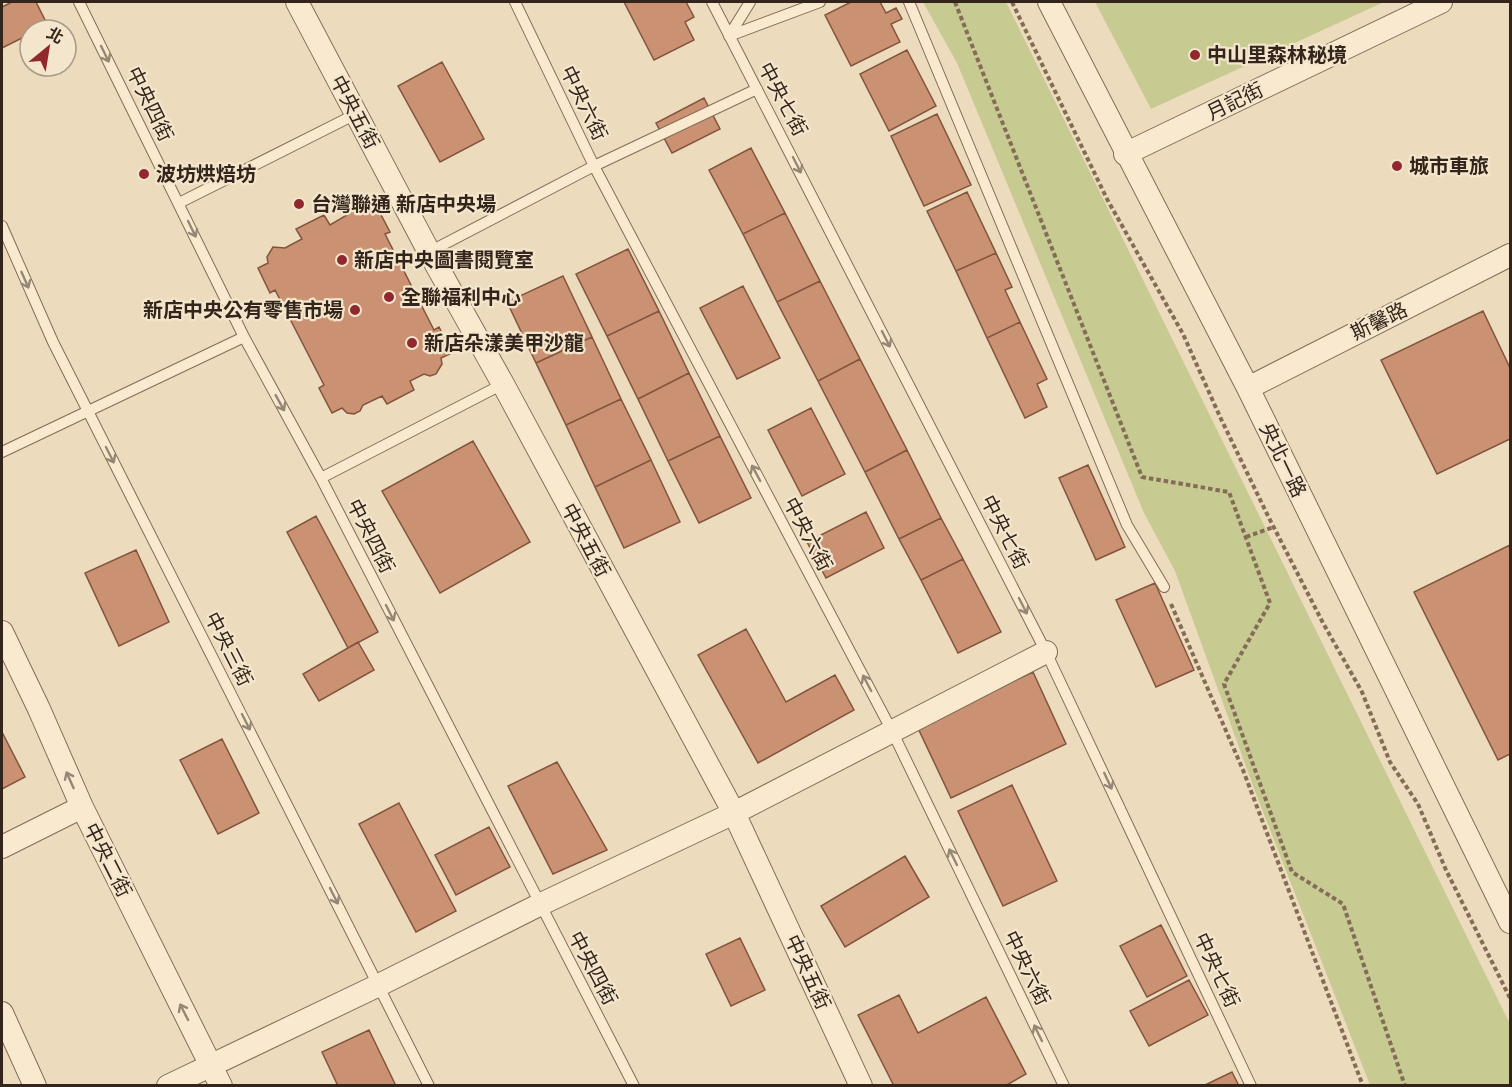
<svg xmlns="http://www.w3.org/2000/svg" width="1512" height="1087" font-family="'Roboto Serif','Noto Sans TC',serif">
<rect width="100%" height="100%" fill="#ecdbbd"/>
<path fill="#c7ca91" d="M923 2H1006L1510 1024V1085H1370L1256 794 1175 571 1144 513 957 63Z
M1095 2H1384L1151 109Z"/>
<path fill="#ca9273" stroke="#82543d" stroke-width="1.5" d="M12 2H36L48 26 39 30H30V34L2 48V7Z
M624 2H686L694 17 685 22 694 40 654 60Z
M851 2H880L886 13 896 8 902 19 891 24 900 42 851 66 825 15Z
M907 50 936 106 889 131 860 74Z
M442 62 484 139 440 162 398 86Z
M704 98 720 129 672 153 656 123Z
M937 114 971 185 924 206 891 136Z
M751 148 785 213 743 234 709 170Z
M967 192 996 253 956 271 927 211Z
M356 206 363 208 368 212 377 207 390 232 385 234 434 330 439 327 452 353 441 358 442 364 436 374 430 376 424 374 410 381 414 390 387 404 382 396 363 405 360 411 354 414 347 413 342 408 332 413 319 388 324 385 275 290 270 293 258 268 268 263 267 257 273 247 285 248 302 239 296 229 324 215 330 225 347 215 350 209Z
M785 213 820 281 777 302 743 234Z
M628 249 659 311 607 336 576 274Z
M996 253 1012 287 1005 290 1020 322 987 338 956 271Z
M563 276 592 337 536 363 507 302Z
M820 281 860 359 818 381 777 302Z
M743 286 780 358 737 379 700 308Z
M659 311 689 373 638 399 607 336Z
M1483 311 1510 368V439L1437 474 1381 360Z
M1020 322 1047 379 1037 384 1047 407 1025 418 987 338Z
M592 337 621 399 566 425 536 363Z
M860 359 907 450 865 472 818 381Z
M689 373 720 436 668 461 638 399Z
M621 399 651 460 595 487 566 425Z
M811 408 845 474 802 496 768 430Z
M720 436 751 498 699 523 668 461Z
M473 441 530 542 440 593 382 491Z
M907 450 941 518 899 539 865 472Z
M651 460 680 522 624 548 595 487Z
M1088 465 1125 547 1096 560 1059 478Z
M866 512 884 548 826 578 807 542Z
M316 516 378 632 348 648 287 532Z
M941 518 963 559 921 580 899 539Z
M1510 545V754L1498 760 1414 592Z
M136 550 169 622 119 646 85 573Z
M963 559 1001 632 958 653 921 580Z
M1155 583 1194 670 1156 687 1116 600Z
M746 629 786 702 835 675 854 710 758 763 698 655Z
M358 642 374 670 319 701 303 674Z
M1033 672 1066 744 951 798 917 726Z
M2 732 25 777 2 789Z
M222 739 259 813 218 834 180 760Z
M557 762 607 850 553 874 508 786Z
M1012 785 1057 881 1003 906 958 811Z
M399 803 456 911 416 932 359 824Z
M489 827 510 867 456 895 435 855Z
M905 856 929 897 845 947 821 906Z
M1161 925 1187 976 1147 997 1120 946Z
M740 938 765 990 731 1006 706 954Z
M1189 980 1208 1015 1149 1046 1130 1011Z
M899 995 918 1033 986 997 1026 1074 1005 1086H894L858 1015Z
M369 1030 396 1086H338L322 1052Z
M1232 1072 1239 1086H1203Z"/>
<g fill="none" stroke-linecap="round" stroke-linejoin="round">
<defs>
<path id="service" d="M79 2 244 337 321 478 634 1086
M515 2 594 166 892 731 1064 1086
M712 2 1046 652 1251 1086
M909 2 1127 525 1164 587
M729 36 820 2
M729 36 750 2
M179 203 356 114
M2 226 53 342 429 1086
M429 252 594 166 757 89
M2 452 244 337
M321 478 503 384"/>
<path id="minor" d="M297 2 429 252 503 384 734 813 861 1086
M1049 2 1248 388 1510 922
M1125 154 1441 2
M1248 388 1510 255
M2 632 39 709 82 807 221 1086
M2 847 82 807
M2 1013 35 1086
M168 1086 379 985 539 905 734 813 1046 652"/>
</defs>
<use href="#service" stroke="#846c57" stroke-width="12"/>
<use href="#minor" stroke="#846c57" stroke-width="24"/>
<path stroke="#846c57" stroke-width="4" stroke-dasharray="4.5 3" stroke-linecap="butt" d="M955 2 1142 477 1229 492 1270 603 1224 684 1292 872 1343 904 1405 1086
M1012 2 1107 199 1183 334 1221 419 1268 516 1323 623 1362 692 1390 762 1418 804 1446 870 1510 998
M1246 537 1274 527
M1171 604 1243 770 1363 1086"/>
<use href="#service" stroke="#f8e9cf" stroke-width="10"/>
<use href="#minor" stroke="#f8e9cf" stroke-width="22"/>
</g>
<defs><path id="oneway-shaft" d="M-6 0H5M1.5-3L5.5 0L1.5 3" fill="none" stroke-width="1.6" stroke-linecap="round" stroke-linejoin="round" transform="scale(1.5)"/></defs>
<g stroke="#968775">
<use href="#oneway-shaft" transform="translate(105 54) rotate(64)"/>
<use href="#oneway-shaft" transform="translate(797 165) rotate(63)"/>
<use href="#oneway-shaft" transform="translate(192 229) rotate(64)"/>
<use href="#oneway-shaft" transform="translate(25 280) rotate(66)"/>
<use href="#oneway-shaft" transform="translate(886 339) rotate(63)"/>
<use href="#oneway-shaft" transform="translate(280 403) rotate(61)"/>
<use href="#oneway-shaft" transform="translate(110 455) rotate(63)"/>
<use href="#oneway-shaft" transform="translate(756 473) rotate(-118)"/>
<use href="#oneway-shaft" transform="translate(1023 606) rotate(63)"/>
<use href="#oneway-shaft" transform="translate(390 613) rotate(63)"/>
<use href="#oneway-shaft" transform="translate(867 683) rotate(-118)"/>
<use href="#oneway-shaft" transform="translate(246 722) rotate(63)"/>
<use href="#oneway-shaft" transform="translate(70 780) rotate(-114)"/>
<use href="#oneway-shaft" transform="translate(1108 781) rotate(65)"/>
<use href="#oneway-shaft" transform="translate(953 857) rotate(-116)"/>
<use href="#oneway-shaft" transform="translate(334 896) rotate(63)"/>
<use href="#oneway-shaft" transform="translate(184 1012) rotate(-117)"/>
<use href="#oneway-shaft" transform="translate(1038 1033) rotate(-116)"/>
</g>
<g fill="#91282f" stroke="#f4e6cc" stroke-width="2">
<circle cx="1195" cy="55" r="6"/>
<circle cx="1397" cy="166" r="6"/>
<circle cx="144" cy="174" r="6"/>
<circle cx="299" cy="204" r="6"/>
<circle cx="342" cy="260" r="6"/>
<circle cx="389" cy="297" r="6"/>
<circle cx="355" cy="310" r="6"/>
<circle cx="412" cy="343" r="6"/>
</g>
<g text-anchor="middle" stroke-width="4.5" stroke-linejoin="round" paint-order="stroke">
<g font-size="20" font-weight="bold" fill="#33251b" stroke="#f4e6cc" text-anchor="start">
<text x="1207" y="62">中山里森林秘境</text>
<text x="1409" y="173">城市車旅</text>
<text x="156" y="181">波坊烘焙坊</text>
<text x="311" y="211">台灣聯通 新店中央場</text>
<text x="354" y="267">新店中央圖書閱覽室</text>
<text x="401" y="304">全聯福利中心</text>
<text x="343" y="317" text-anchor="end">新店中央公有零售市場</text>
<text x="424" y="350">新店朵漾美甲沙龍</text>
</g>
<g font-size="20" fill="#33251b" stroke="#f4e6cc">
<text transform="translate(783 99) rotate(62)" y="7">中央七街</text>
<text transform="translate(1235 101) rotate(-26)" y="7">月記街</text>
<text transform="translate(584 103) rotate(64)" y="7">中央六街</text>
<text transform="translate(150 104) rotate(64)" y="7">中央四街</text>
<text transform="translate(355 112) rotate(62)" y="7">中央五街</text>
<text transform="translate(1379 321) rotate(-26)" y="7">斯馨路</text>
<text transform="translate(1283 460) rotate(64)" y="7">央北一路</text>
<text transform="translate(1005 532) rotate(63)" y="7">中央七街</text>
<text transform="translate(808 534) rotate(62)" y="7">中央六街</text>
<text transform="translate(371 536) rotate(63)" y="7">中央四街</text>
<text transform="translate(586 540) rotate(62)" y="7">中央五街</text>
<text transform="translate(229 649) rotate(63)" y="7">中央三街</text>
<text transform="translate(108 860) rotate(63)" y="7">中央二街</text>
<text transform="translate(593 968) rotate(62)" y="7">中央四街</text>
<text transform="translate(1027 968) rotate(64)" y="7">中央六街</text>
<text transform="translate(1217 970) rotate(65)" y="7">中央七街</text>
<text transform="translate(808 972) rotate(65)" y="7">中央五街</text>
</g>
</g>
<rect width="1512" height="1087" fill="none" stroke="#33251b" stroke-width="6"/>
<g transform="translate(48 48) rotate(30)"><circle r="28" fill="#f4e6cc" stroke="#a79985" stroke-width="1.5"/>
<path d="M0-4.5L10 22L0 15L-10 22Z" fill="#91282f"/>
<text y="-9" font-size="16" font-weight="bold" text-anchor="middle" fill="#33251b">北</text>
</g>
</svg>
